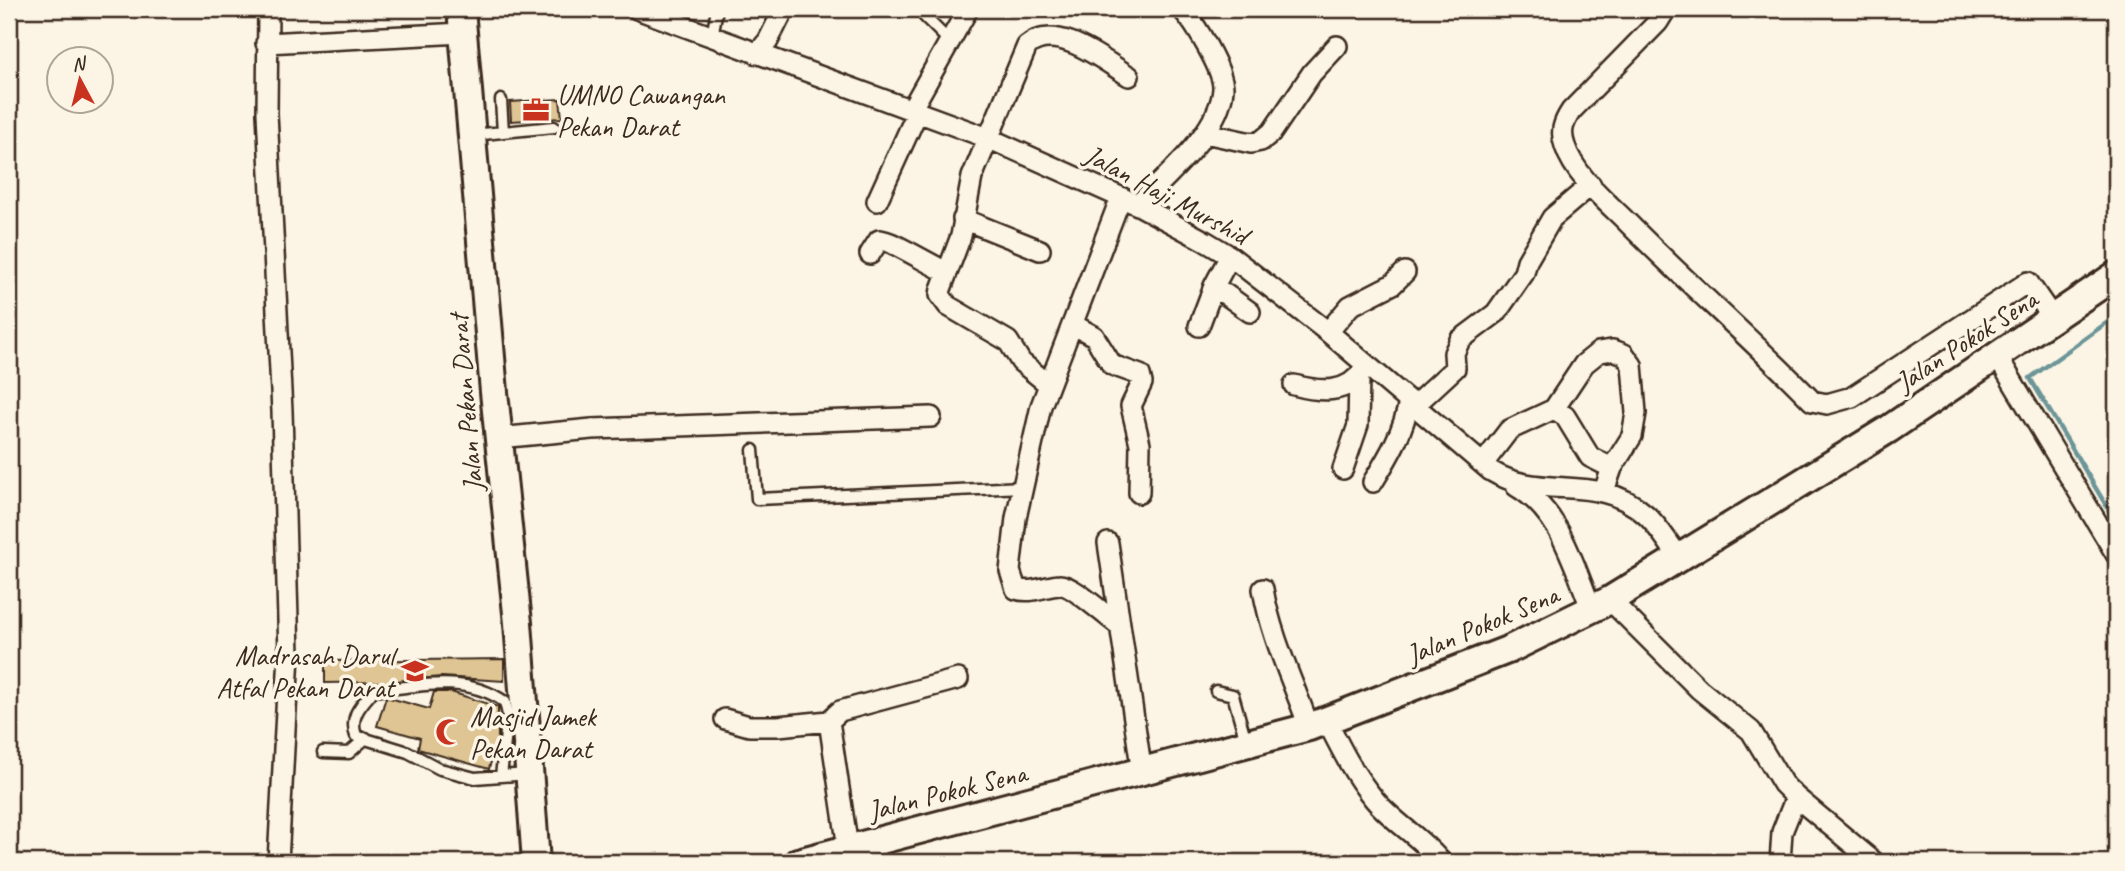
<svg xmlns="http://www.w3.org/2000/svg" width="2125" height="871" font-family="Caveat,sans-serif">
<rect width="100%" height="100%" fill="#fcf5e5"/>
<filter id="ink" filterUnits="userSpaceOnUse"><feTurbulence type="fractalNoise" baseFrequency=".0143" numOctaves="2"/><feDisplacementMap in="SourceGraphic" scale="14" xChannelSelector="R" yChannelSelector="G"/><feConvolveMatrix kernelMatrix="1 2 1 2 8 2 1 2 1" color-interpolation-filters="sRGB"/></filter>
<g filter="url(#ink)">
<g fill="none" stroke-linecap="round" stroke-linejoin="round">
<path stroke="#6c9598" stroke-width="4.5" d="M2116 316 2030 378 2116 522"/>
</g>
<path fill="#dfc594" stroke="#3b2a1e" stroke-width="2" d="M560 99 562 118 511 121 510 102Z
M504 659V681L441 677 385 682 325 683V661Z
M434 692H451L498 707V736L489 769 418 749 420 738 377 726 386 697 429 709Z"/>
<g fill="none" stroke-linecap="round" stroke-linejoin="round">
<defs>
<path id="lane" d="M921 13 951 43
M712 37 717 9
M501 100 503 132
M473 135 554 127
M753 450 757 499 1023 487
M1216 691 1233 695 1246 741
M508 715 505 702C465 674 419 686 373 691 361 705 349 716 356 736L408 752 440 769 475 778 528 774
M323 752 349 753 366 738
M501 776 508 715H514"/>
<path id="street" d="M268 9 267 113 282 411 289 654 278 862
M637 9 988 138 1138 205 1205 241 1230 256 1328 332 1491 471C1542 502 1597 471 1645 514 1659 526 1668 543 1679 557
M1666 9 1658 22 1571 111C1563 123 1560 132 1565 146 1575 176 1606 201 1628 223 1688 284 1753 340 1812 401L1827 404 1852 397 2028 282 2054 320
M266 43 463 33
M757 54 768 41 784 9
M911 110 968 9
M1205 133 1251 143 1261 141 1272 132 1312 73 1337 46
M877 201 917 113
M1138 205C1166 176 1220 131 1223 89 1224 71 1195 23 1182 9
M963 219 1040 250
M870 254 879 240C888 238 932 266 947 272
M1230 256 1214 286 1250 312
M1074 325 1094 336 1112 365 1140 375 1142 383 1131 406 1140 444 1139 493
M1199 326 1214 286
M1328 332 1350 306 1393 284 1405 272
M1997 356 2116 554
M1048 384 1021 362 1008 341 948 306 940 295 941 289 961 236 972 177 1027 46C1056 21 1104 61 1129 76
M1294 385C1320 392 1348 395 1364 369
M1415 405 1455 368 1454 353 1460 340 1496 313 1524 273 1527 261 1552 218 1591 185
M1554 409 1565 416 1590 457 1612 468
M499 438 592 429 931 417
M1483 464 1509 430 1554 409 1584 364 1599 352 1613 350 1624 354 1632 365 1636 413 1632 436 1612 468 1604 491
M1343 469 1358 425 1359 377
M1373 482C1389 456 1404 431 1409 401
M1516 486C1561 512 1573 564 1592 610
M1108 543 1142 773
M1263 589C1271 637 1293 681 1309 727
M1610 600 1699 689 1751 731 1783 784 1796 797 1874 862
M1119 625C1106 616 1071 584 1060 585 1044 586 1031 594 1016 589L1010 571 1016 518 1041 406 1121 197
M725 719 749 726H778L829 721 840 711 958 679
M829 721 848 848
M1327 721C1341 749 1354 775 1374 799 1394 823 1422 838 1441 862
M1780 862 1782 832 1796 797"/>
<path id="secondary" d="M461 9 494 392 518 623 536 862
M798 862 1309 727 1510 649 1610 600 1889 429 2116 275"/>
</defs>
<use href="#lane" stroke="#3b2a1e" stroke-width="15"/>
<use href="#street" stroke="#3b2a1e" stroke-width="24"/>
<use href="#secondary" stroke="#3b2a1e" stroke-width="32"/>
<use href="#lane" stroke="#fcf5e5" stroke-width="10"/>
<use href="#street" stroke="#fcf5e5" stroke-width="19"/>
<use href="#secondary" stroke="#fcf5e5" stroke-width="26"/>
</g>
</g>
<defs>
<symbol id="office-bare" viewBox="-9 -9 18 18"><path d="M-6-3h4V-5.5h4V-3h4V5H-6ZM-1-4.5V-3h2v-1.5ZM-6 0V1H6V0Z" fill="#c8321e" stroke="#fcf5e5" stroke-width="2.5" paint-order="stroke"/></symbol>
<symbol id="school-bare" viewBox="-9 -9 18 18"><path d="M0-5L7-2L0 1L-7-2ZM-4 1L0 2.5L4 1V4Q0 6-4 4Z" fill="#c8321e" stroke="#fcf5e5" stroke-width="2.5" paint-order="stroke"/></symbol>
<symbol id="mosque-bare" viewBox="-9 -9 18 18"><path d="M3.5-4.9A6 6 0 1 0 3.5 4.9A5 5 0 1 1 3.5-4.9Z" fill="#c8321e" stroke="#fcf5e5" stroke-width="2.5" paint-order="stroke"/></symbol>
</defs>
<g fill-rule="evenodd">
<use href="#office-bare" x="517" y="91" width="38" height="38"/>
<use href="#school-bare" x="396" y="652" width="38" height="38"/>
<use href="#mosque-bare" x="430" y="713" width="38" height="38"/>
</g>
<g text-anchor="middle" stroke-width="7" stroke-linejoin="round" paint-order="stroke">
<g font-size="28" fill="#3b2a1e" stroke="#fcf5e5" text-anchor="start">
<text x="557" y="104">UMNO Cawangan<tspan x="557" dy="32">Pekan Darat</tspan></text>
<text x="394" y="665" text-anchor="end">Madrasah Darul<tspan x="394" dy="32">Atfal Pekan Darat</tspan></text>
<text x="470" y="726">Masjid Jamek<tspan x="470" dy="32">Pekan Darat</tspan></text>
</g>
<g font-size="28" fill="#3b2a1e" stroke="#fcf5e5">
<text transform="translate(1167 194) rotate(28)" y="10">Jalan Haji Murshid</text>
<text transform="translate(1966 340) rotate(-33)" y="10">Jalan Pokok Sena</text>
<text transform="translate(465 403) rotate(-95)" y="10">Jalan Pekan Darat</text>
<text transform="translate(1482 624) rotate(-23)" y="10">Jalan Pokok Sena</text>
<text transform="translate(947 791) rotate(-14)" y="10">Jalan Pokok Sena</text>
</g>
</g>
<rect width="2125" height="871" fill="none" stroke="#fcf5e5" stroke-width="35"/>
<rect x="18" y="18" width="2090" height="836" fill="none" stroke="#3b2a1e" stroke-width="2.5" filter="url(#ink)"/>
<g transform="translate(80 80) rotate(353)"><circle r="33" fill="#fcf5e5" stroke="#afa495" stroke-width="2"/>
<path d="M0-5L12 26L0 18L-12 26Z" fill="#c8321e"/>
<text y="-10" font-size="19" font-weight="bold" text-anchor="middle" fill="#3b2a1e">N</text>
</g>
</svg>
